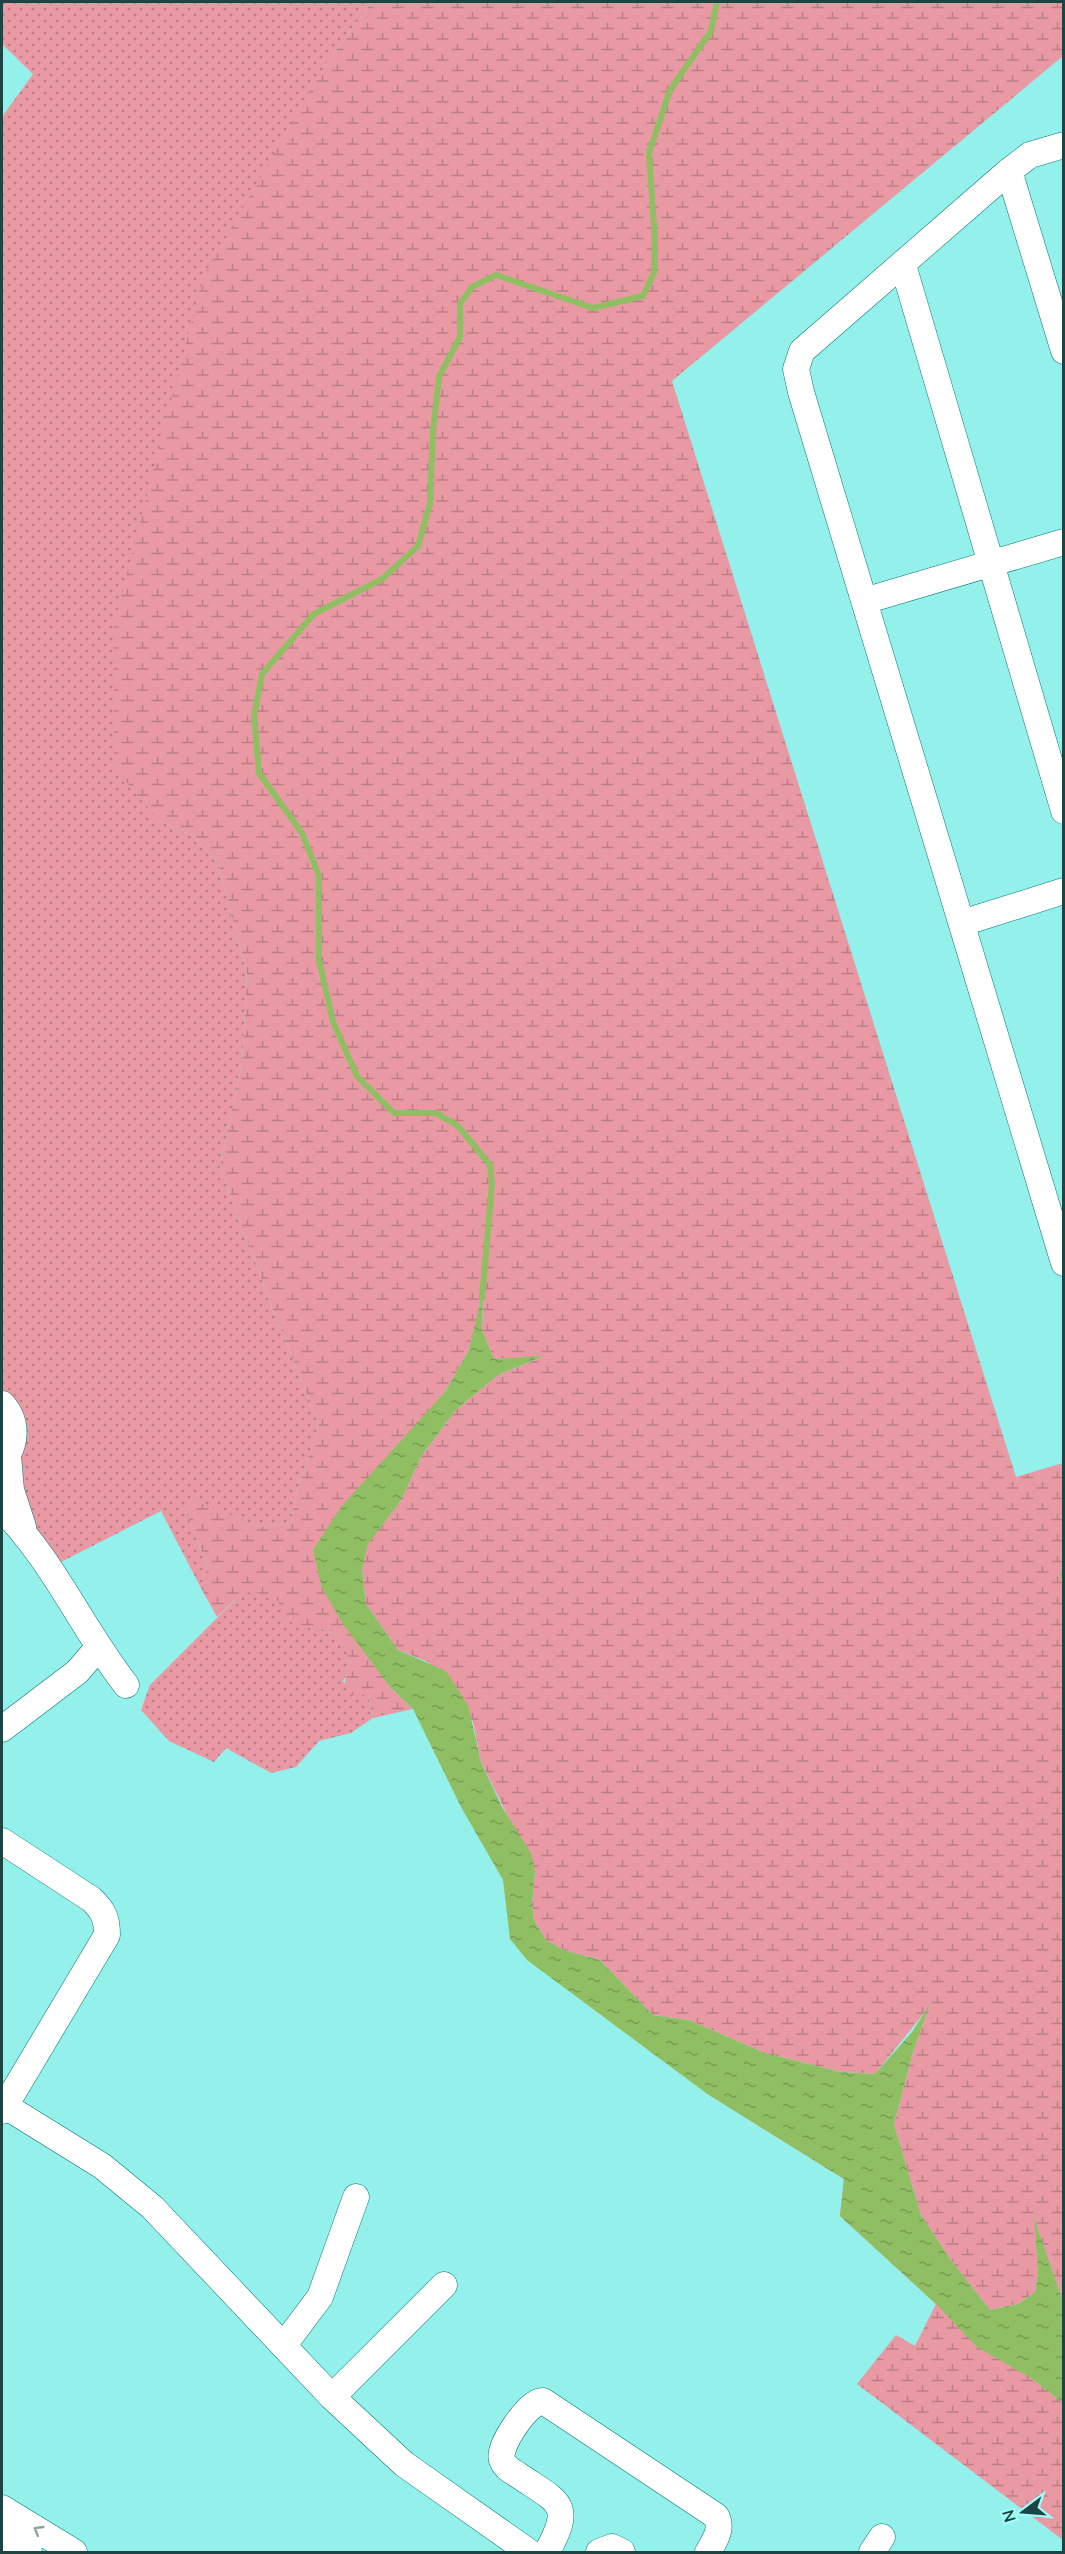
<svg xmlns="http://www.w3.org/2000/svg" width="1065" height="2554" font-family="'Nunito Sans',sans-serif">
<defs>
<pattern id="grass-dots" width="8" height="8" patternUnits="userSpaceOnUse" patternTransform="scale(1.5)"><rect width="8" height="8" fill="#e999a3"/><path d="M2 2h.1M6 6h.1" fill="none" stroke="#bc7e86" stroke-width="1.8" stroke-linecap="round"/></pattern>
<pattern id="wetland-marsh" width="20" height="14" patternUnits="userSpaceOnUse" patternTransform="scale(1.5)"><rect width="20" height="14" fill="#e999a3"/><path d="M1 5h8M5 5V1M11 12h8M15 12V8" fill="none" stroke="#bc7e86"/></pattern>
<pattern id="water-ripples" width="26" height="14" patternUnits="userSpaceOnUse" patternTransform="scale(1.5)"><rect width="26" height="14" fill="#90bf63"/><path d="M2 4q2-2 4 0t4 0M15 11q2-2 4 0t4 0" fill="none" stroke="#759d53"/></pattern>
</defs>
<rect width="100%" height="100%" fill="#94f0eb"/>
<path fill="url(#grass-dots)" d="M2 2H372L324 67 158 820 195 837 218 864 247 972 242 1064 220 1166 268 1297 319 1424 295 1499 291 1523 262 1527 194 1502 186 1511 207 1566 201 1588 161 1511 55 1565 2 1493V117L33 74 2 44Z
M259 1591 278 1601 319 1631 335 1633C351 1652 352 1658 343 1682L368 1695 373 1718 351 1733 319 1741 296 1767 271 1773 226 1748 214 1762 169 1741 141 1710 150 1685 243 1592Z"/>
<path fill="url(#wetland-marsh)" d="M372 2H1063V56L672 381 1016 1477 1063 1463V2301L1035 2222 1038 2271 1035 2292 1018 2304 990 2310 950 2259 921 2215 894 2124 913 2052 929 2007 875 2074 841 2072 765 2053 689 2020 653 2015 600 1960 564 1950 546 1940 534 1920 532 1903 535 1871 481 1762 473 1722 428 1662 398 1650 366 1604 362 1570 368 1543 400 1502 422 1455 456 1410 498 1375 542 1357 494 1359 482 1330 483 1295 469 1350 445 1392 313 1550 390 1687 413 1709 373 1718 368 1695H348C337 1665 363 1667 335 1633L319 1631 285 1620 278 1601C245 1584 241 1594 217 1617L201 1588 207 1566 186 1511 194 1501 262 1527 291 1523 295 1499 319 1424 268 1297 220 1166 242 1064 247 972 218 864 195 837 158 820 114 767V624L203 277 324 67Z
M706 2093 795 2094 1031 2378 1063 2403V2540L857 2384 896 2335 915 2346 936 2304 840 2216 844 2179Z"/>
<path fill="url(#water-ripples)" d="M483 1291 482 1330 494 1359 544 1356 498 1375 456 1410 422 1455 400 1502 368 1544 362 1570 366 1604 398 1650 446 1671 468 1705 481 1762 501 1805 531 1853 535 1871 532 1903 534 1920 546 1940 564 1950 600 1960 653 2015 689 2020 765 2053 841 2072 875 2074 912 2032 930 2004 913 2052 894 2124 921 2215 950 2259 990 2310 1018 2304 1035 2292 1038 2271 1034 2218 1063 2301V2403L1031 2378 977 2347 936 2304 840 2216 844 2179 706 2093 527 1960 510 1939 503 1880 461 1807 413 1709 390 1687 343 1624 322 1588 313 1550 341 1507 445 1392 469 1350Z"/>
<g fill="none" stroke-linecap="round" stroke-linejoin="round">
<path stroke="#90bf63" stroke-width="6" d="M482 1298 492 1184 490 1165 458 1126 436 1113H394L357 1076 333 1022 319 960V876L302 833 259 773 254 716 262 674 314 614 382 579 418 546 430 503 433 430 439 377 460 337V304L472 287 496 275 593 308 643 296 654 273 655 240 649 153 670 90 711 31 717 2
M1063 1575 1064 1576"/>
<defs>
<path id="minor" d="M1064 145 1030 155 1009 171 802 351 796 369 801 392 1064 1263
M1009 171 1064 351
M903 265 1064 811
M864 601 1064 542
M962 923 1064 891
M2 1404C18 1421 17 1445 2 1462
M8 1455 11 1490 23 1527
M2 1509C52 1559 82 1628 126 1685
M2 1729 77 1672 98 1648
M2 1841 91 1899C103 1910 107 1918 107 1935L2 2111
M2 2104 102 2166 152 2207 332 2397 404 2464 529 2552
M284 2345 320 2297 356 2197
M332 2397 444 2285
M2 2508 74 2552
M2 2535 29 2552
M547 2552C574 2503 559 2503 518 2475 512 2471 505 2468 502 2460 497 2447 529 2400 543 2401L716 2516C723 2529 715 2540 708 2552
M599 2552 612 2547 622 2552
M872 2552 882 2537"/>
</defs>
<use href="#minor" stroke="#017874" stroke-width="27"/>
<use href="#minor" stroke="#fff" stroke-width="26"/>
</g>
<defs><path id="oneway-chevron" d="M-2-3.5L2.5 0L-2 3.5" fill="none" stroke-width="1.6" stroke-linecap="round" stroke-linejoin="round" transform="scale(1.5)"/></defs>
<use stroke="#8ea2a0" href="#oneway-chevron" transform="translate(38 2530) rotate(-149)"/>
<rect width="1065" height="2554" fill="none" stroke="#1c4442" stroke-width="6"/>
<g transform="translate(1023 2512) rotate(254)" stroke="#a1fef8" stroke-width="4.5" paint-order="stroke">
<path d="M0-4.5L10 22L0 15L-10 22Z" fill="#1c4442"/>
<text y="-9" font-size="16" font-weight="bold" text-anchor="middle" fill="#1c4442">N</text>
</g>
</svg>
